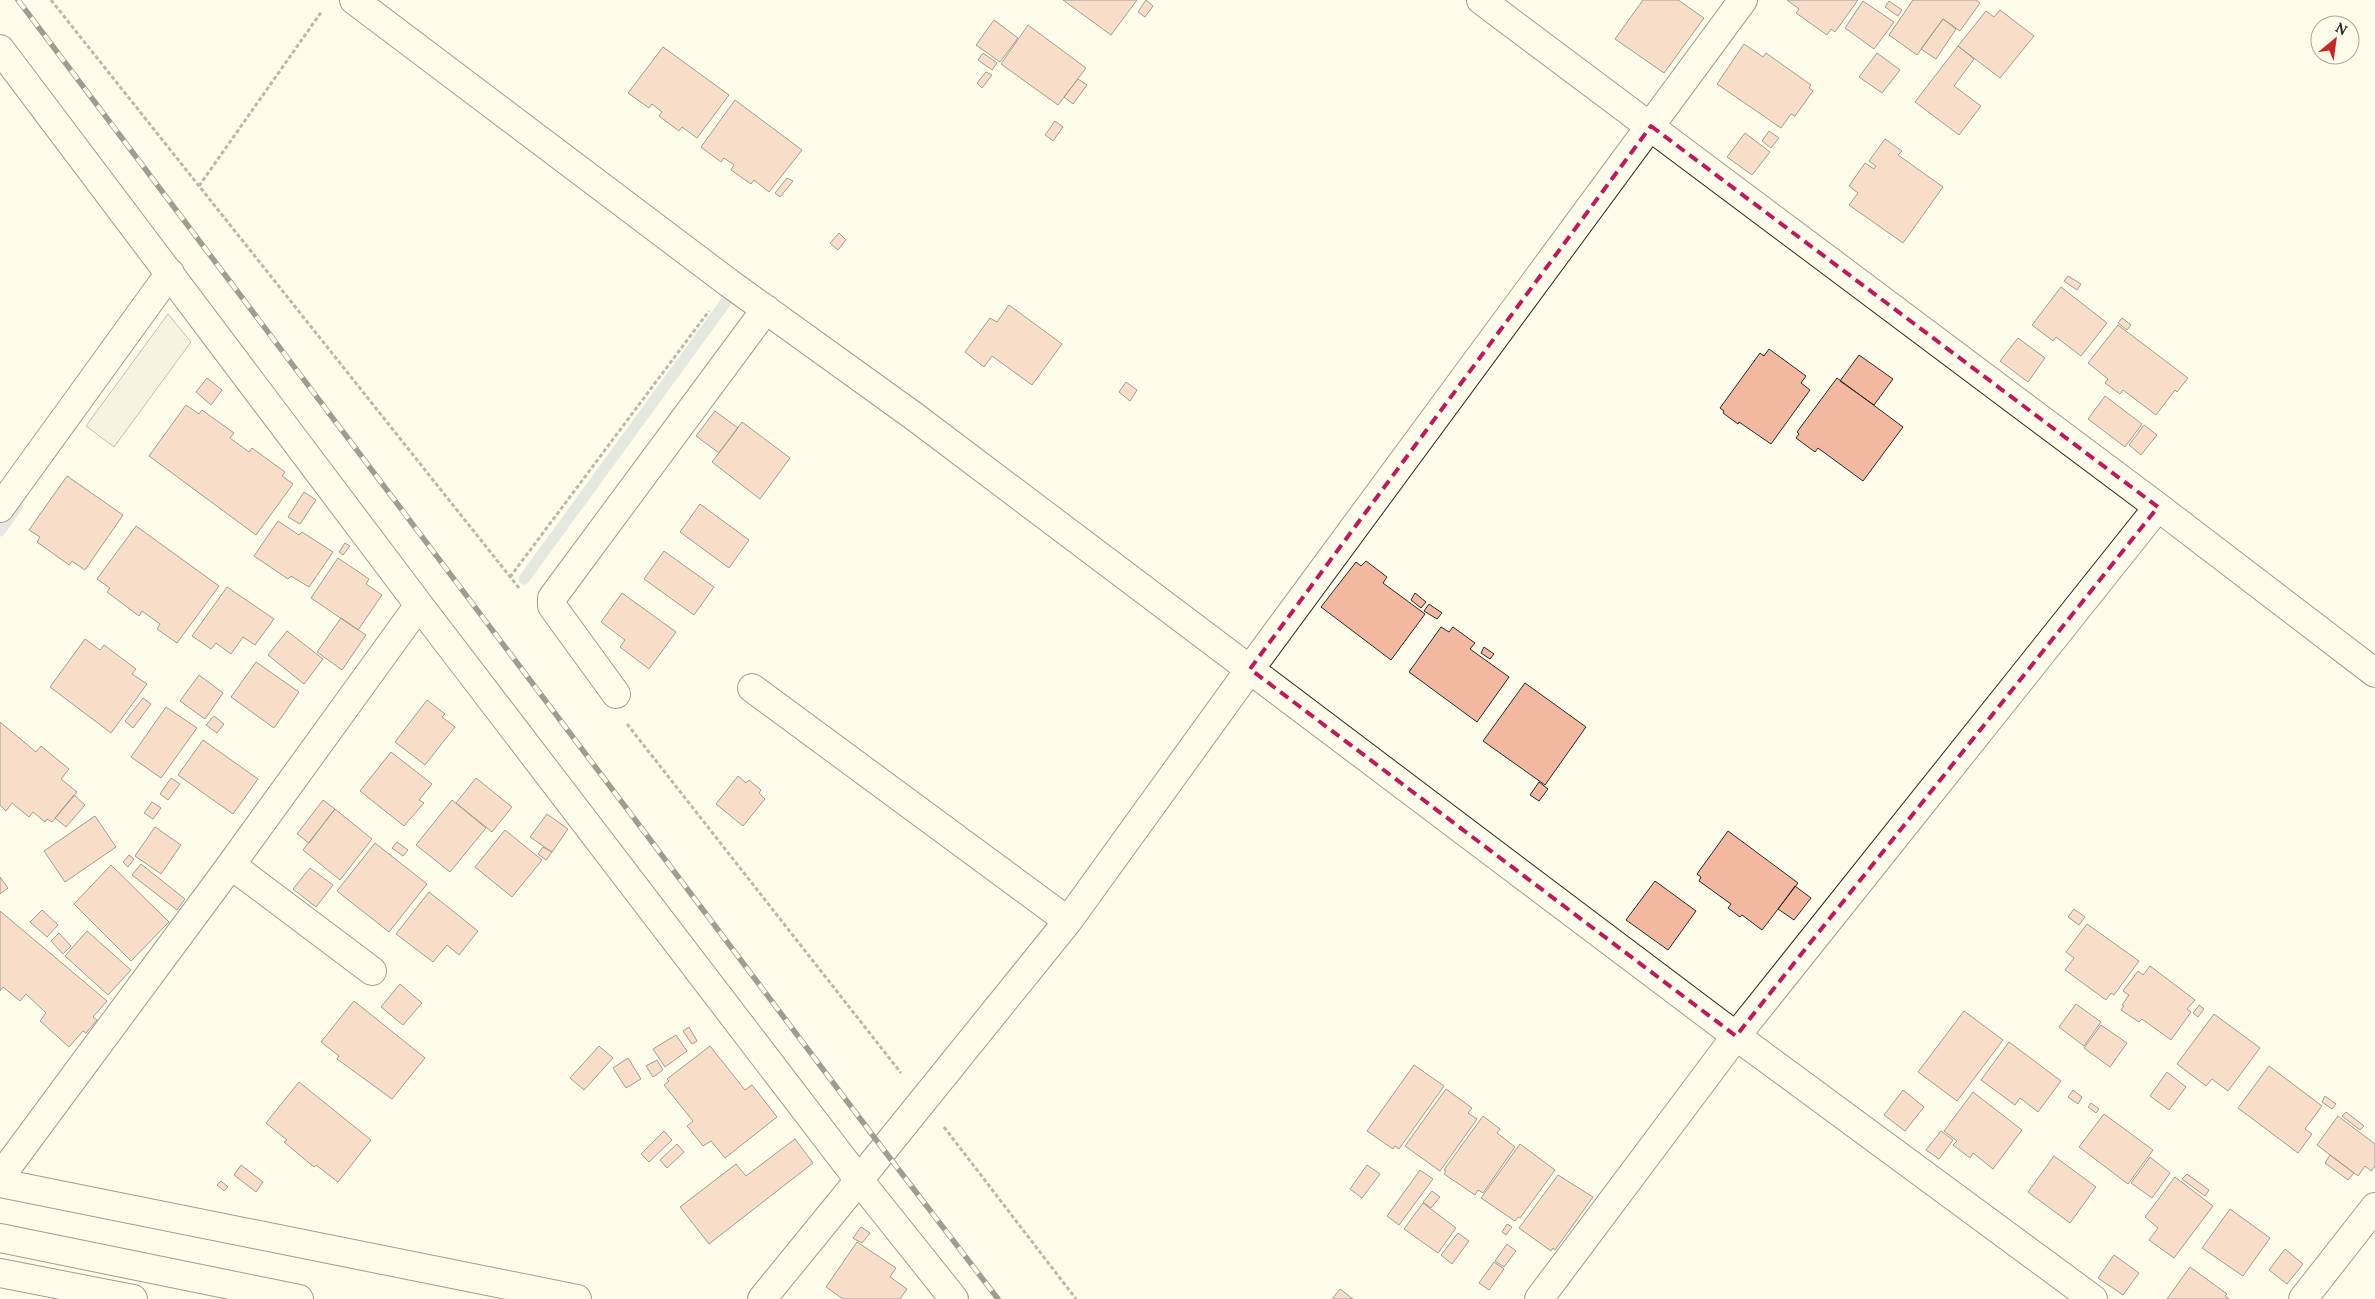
<svg xmlns="http://www.w3.org/2000/svg" width="2375" height="1299" font-family="Lora,serif">
<rect width="100%" height="100%" fill="#fdfbea"/>
<path fill="#eceadb" stroke="#74746e" d="M168 314 191 342 114 447 86 426Z"/>
<g fill="none" stroke-linecap="round" stroke-linejoin="round">
<path stroke="#c7d0d0" stroke-width="11" d="M0 531 18 505
M524 579 726 302"/>
</g>
<path fill="#f2b8a0" stroke="#2b2b2b" d="M1063 0H1137L1111 35Z
M1146 0 1153 6 1145 17 1138 12Z
M1643 0H1678L1704 18 1664 73 1615 39Z
M1787 0H1858L1835 32 1831 29 1827 35 1796 13 1799 9Z
M1913 0H1976L1980 3 1960 31 1943 19 1917 55 1889 35Z
M1863 1 1894 22 1874 49 1845 28Z
M1889 1 1902 10 1898 16 1885 7Z
M2000 10 2034 36 2000 78 1958 46 1986 11 1994 17Z
M1943 19 1956 29 1936 59 1921 49Z
M994 20 1018 38 1000 62 976 45Z
M1028 25 1086 68 1058 105 1001 64Z
M1744 44 1763 57 1766 53 1811 85 1809 88 1813 91 1795 116 1791 114 1781 128 1717 84Z
M1958 46 1974 59 1954 86 1981 106 1959 135 1915 102Z
M663 47 729 95 697 138 682 127 679 131 659 116 662 112 652 104 649 108 628 93Z
M983 53 997 63 992 70 978 60Z
M1877 53 1900 70 1882 93 1859 77Z
M986 72 992 75 982 88 977 83Z
M1078 79 1087 85 1073 104 1064 97Z
M735 100 802 150 769 192 754 180 751 184 731 170 734 165 724 158 721 162 701 147Z
M1055 121 1063 127 1053 141 1045 135Z
M1769 131 1779 138 1771 148 1762 141Z
M1745 133 1770 152 1752 175 1727 157Z
M1885 139 1902 151 1898 155 1943 187 1903 243 1849 205 1858 193 1849 186 1865 163 1874 169 1876 166 1869 161Z
M787 178 793 181 780 197 775 193Z
M839 233 846 240 838 250 830 243Z
M2068 276 2081 284 2077 290 2064 281Z
M2061 287 2107 323 2081 356 2056 337 2053 341 2032 325Z
M1009 305 1062 344 1032 385 992 356 984 367 965 352 990 318 997 322Z
M2122 318 2131 325 2127 330 2118 323Z
M2118 325 2188 378 2177 392 2175 390 2156 415 2123 390 2120 394 2105 383 2108 379 2088 363Z
M2018 338 2045 358 2028 382 2000 361Z
M1769 349 1806 376 1801 383 1810 390 1771 444 1739 422 1738 424 1723 413 1724 411 1720 408 1760 353 1764 356Z
M1859 355 1893 379 1874 405 1840 381Z
M207 378 222 390 211 405 196 392Z
M1837 378 1903 427 1863 481 1818 448 1815 452 1796 438 1799 434 1797 432Z
M1126 382 1137 390 1130 401 1119 392Z
M2105 396 2142 424 2125 447 2088 419Z
M186 405 199 414 202 410 234 433 230 438 249 452 252 448 285 472 282 476 293 484 256 535 149 456Z
M715 411 738 428 719 453 696 436Z
M742 422 790 458 760 499 712 462Z
M2144 425 2157 435 2141 455 2129 445Z
M67 476 123 515 85 570 72 561 69 565 37 542 40 537 29 530Z
M304 492 316 500 300 524 288 517Z
M700 504 749 540 729 568 680 532Z
M278 521 299 535 302 532 333 552 309 587 291 576 288 579 254 556Z
M136 526 219 586 177 643 157 629 160 624 142 611 139 616 107 592 110 588 97 579Z
M345 543 350 546 343 555 339 552Z
M664 551 714 587 694 615 644 579Z
M338 558 369 579 366 584 382 595 358 630 311 598Z
M1366 561 1387 577 1383 583 1425 614 1391 660 1321 607 1356 562 1361 566Z
M227 587 274 619 255 645 243 637 231 654 216 643 211 649 192 636Z
M622 593 676 632 649 669 620 647 625 640 601 622Z
M1415 593 1426 602 1421 608 1411 600Z
M1429 604 1442 613 1437 619 1424 611Z
M341 618 366 635 342 670 317 652Z
M1441 627 1449 632 1453 627 1475 643 1470 649 1509 677 1477 722 1409 672Z
M287 631 323 659 304 684 268 655Z
M85 639 100 650 104 645 136 669 132 674 147 684 111 733 50 687Z
M1484 647 1494 654 1490 659 1481 653Z
M256 662 299 692 274 728 231 697Z
M199 675 223 693 205 719 180 701Z
M1525 683 1586 727 1545 785 1483 741Z
M143 698 151 704 133 728 125 721Z
M427 700 445 714 442 717 455 727 425 765 395 742Z
M166 707 197 728 161 778 131 757Z
M214 716 224 724 217 733 206 725Z
M0 722 36 752 41 746 69 769 61 779 77 792 52 822 47 819 45 822 33 812 29 817 12 803 6 811 0 805Z
M203 740 258 779 233 814 178 775Z
M391 752 432 784 419 800 424 803 404 826 360 791Z
M738 776 746 783 749 780 761 790 759 793 765 799 743 826 716 804Z
M171 778 180 784 168 800 160 794Z
M476 778 512 807 492 832 456 803Z
M1539 782 1548 789 1539 801 1530 795Z
M74 795 85 805 66 827 55 818Z
M323 800 335 809 309 843 297 834Z
M452 800 486 828 450 872 416 845Z
M152 802 161 808 153 819 144 813Z
M335 809 372 839 340 880 303 850Z
M547 814 568 829 552 852 530 837Z
M95 816 116 847 65 882 44 851Z
M155 827 181 845 161 874 135 856Z
M505 830 542 860 512 897 475 867Z
M1728 831 1798 883 1762 930 1742 915 1740 917 1728 908 1731 904 1699 881 1701 877 1697 874Z
M397 842 408 850 403 856 392 848Z
M375 843 427 884 389 932 337 891Z
M543 847 552 852 546 860 538 854Z
M129 855 134 859 128 867 123 862Z
M141 864 185 899 177 910 132 875Z
M111 865 169 922 131 961 74 904Z
M310 868 333 885 316 907 293 889Z
M0 877 8 888 0 894Z
M1655 881 1696 911 1668 950 1626 920Z
M1795 886 1811 898 1794 920 1778 909Z
M429 892 478 931 459 955 447 945 433 962 396 934Z
M2074 909 2085 917 2079 925 2068 917Z
M42 910 58 925 47 937 30 922Z
M0 911 107 1001 93 1017 97 1020 86 1033 83 1031 69 1047 40 1021 46 1013 26 994 20 1001 3 987 0 991Z
M2087 924 2139 961 2114 995 2111 993 2106 1000 2065 970 2074 958 2066 952Z
M87 931 131 970 108 995 65 956Z
M59 933 71 946 63 954 51 941Z
M2150 966 2195 1000 2187 1009 2191 1012 2171 1040 2142 1019 2139 1022 2121 1010 2124 1006 2122 1005 2129 995 2123 991 2138 971 2143 975Z
M400 984 422 1003 403 1025 381 1007Z
M354 1001 425 1058 392 1099 337 1059 339 1056 321 1042Z
M2076 1004 2101 1022 2084 1046 2059 1027Z
M2199 1005 2204 1009 2198 1017 2193 1013Z
M1964 1011 2003 1040 1957 1101 1918 1072Z
M2214 1014 2260 1048 2228 1091 2212 1079 2206 1086 2177 1064Z
M2101 1025 2127 1043 2110 1067 2084 1048Z
M689 1027 697 1041 692 1044 683 1031Z
M676 1035 687 1051 665 1067 653 1049Z
M2009 1042 2061 1081 2038 1112 2020 1098 2015 1105 1981 1080Z
M599 1046 613 1058 584 1090 570 1078Z
M710 1046 745 1090 752 1085 777 1117 725 1158 711 1141 703 1146 687 1126 693 1121 664 1085 669 1081 667 1079Z
M628 1058 641 1079 626 1088 613 1068Z
M657 1060 663 1070 653 1077 646 1066Z
M1414 1065 1444 1086 1399 1149 1395 1146 1393 1149 1367 1131Z
M2269 1066 2322 1106 2305 1129 2312 1134 2298 1153 2238 1108Z
M2167 1072 2186 1087 2169 1110 2150 1096Z
M299 1082 371 1140 338 1182 316 1165 314 1167 284 1142 287 1140 266 1123Z
M1446 1089 1472 1108 1468 1113 1477 1119 1440 1171 1405 1146Z
M1903 1090 1924 1107 1905 1131 1884 1115Z
M2073 1090 2082 1097 2078 1104 2068 1097Z
M1973 1092 2022 1130 1993 1169 1973 1153 1970 1158 1953 1145 1957 1141 1944 1131Z
M2325 1096 2336 1104 2332 1109 2322 1102Z
M2091 1103 2099 1109 2096 1113 2088 1107Z
M2346 1112 2364 1126 2360 1130 2342 1116Z
M2104 1114 2153 1150 2128 1184 2079 1147Z
M1483 1116 1500 1129 1497 1133 1515 1147 1483 1193 1478 1190 1475 1195 1444 1174 1446 1171 1444 1170Z
M2338 1116 2375 1144V1166L2371 1171 2365 1166 2358 1176 2317 1145Z
M664 1131 672 1140 649 1162 641 1154Z
M1941 1131 1953 1140 1939 1159 1926 1150Z
M795 1139 813 1163 709 1244 680 1207 736 1164 746 1176Z
M677 1144 684 1152 667 1168 660 1160Z
M1520 1144 1555 1170 1520 1218 1518 1217 1515 1221 1481 1198Z
M2330 1155 2354 1173 2348 1180 2325 1163Z
M2054 1156 2096 1187 2070 1223 2028 1192Z
M2150 1157 2170 1173 2152 1198 2131 1183Z
M241 1165 263 1182 256 1192 234 1175Z
M1367 1165 1380 1174 1362 1198 1350 1189Z
M1420 1170 1433 1179 1399 1225 1387 1216Z
M2187 1174 2209 1190 2205 1196 2182 1179Z
M1558 1175 1593 1197 1555 1250 1553 1248 1551 1251 1519 1228Z
M2175 1177 2213 1206 2174 1258 2149 1240 2158 1228 2145 1217Z
M221 1181 228 1187 224 1191 217 1185Z
M1432 1191 1440 1197 1431 1208 1423 1202Z
M1423 1203 1456 1228 1438 1253 1404 1229Z
M2230 1209 2270 1238 2243 1276 2202 1248Z
M1507 1224 1512 1227 1506 1235 1502 1232Z
M861 1227 870 1233 862 1243 853 1238Z
M1458 1233 1469 1241 1452 1264 1441 1255Z
M857 1242 896 1268 890 1277 907 1289 900 1299H843L826 1287Z
M1507 1244 1516 1251 1504 1267 1495 1261Z
M2285 1249 2303 1264 2287 1284 2269 1270Z
M2114 1255 2139 1273 2123 1295 2098 1278Z
M1494 1262 1504 1269 1489 1290 1479 1283Z
M2190 1267 2227 1294 2225 1296 2229 1299H2167Z
M1340 1289 1353 1299H1332Z"/>
<g fill="none" stroke-linecap="round" stroke-linejoin="round">
<defs>
<path id="minor" d="M354 0 729 283 915 417 1736 1036 2093 1299
M1481 0 2158 507 2375 673
M0 49 419 605 859 1180 762 1299
M0 508 170 273
M752 688 1068 921
M616 694 552 606V598L766 309
M231 865 372 971
M0 1177 225 873 419 605
M0 1183 577 1299
M954 1299 859 1180 1068 921 1250 669 1743 0
M1539 1299 1736 1036 2158 507
M2303 1299 2375 1207"/>
<path id="highway" d="M0 1238 299 1299
M0 1273 133 1299"/>
</defs>
<use href="#minor" stroke="#2b2b2b" stroke-width="30"/>
<use href="#highway" stroke="#2b2b2b" stroke-width="30"/>
<path stroke="#6a6964" stroke-width="3" stroke-dasharray="4 2.5" stroke-linecap="butt" d="M51 0 519 588
M199 186 322 11
M510 577 709 311
M627 724 901 1073
M944 1127 1076 1299"/>
<use href="#minor" stroke="#fdfbea" stroke-width="28"/>
<use href="#highway" stroke="#fdfbea" stroke-width="28"/>
<defs>
<path id="rail" d="M18 0 883 1149 998 1299"/>
</defs>
<use href="#rail" stroke="#2b2b2b" stroke-width="5.5"/>
<use href="#rail" stroke="#fdfbea" stroke-width="4" stroke-dasharray="11" stroke-linecap="butt"/>
</g>
<path d="M0 0H2375V1299H0ZM1651 126 2158 507 1736 1036 1250 669Z" fill="#fdfbea" fill-opacity=".55" fill-rule="evenodd"/>
<path fill="none" stroke="#c2185b" stroke-width="4" stroke-dasharray="10 6" stroke-linejoin="round" d="M1651 126 2158 507 1736 1036 1250 669Z"/>
<g transform="translate(2335 40) rotate(29)"><circle r="24" fill="#fdfbea" stroke="#a9a89e"/>
<path d="M0-4L9 19L0 12L-9 19Z" fill="#c62828"/>
<text y="-8" font-size="14" font-weight="bold" text-anchor="middle" fill="#2b2b2b">N</text>
</g>
</svg>
